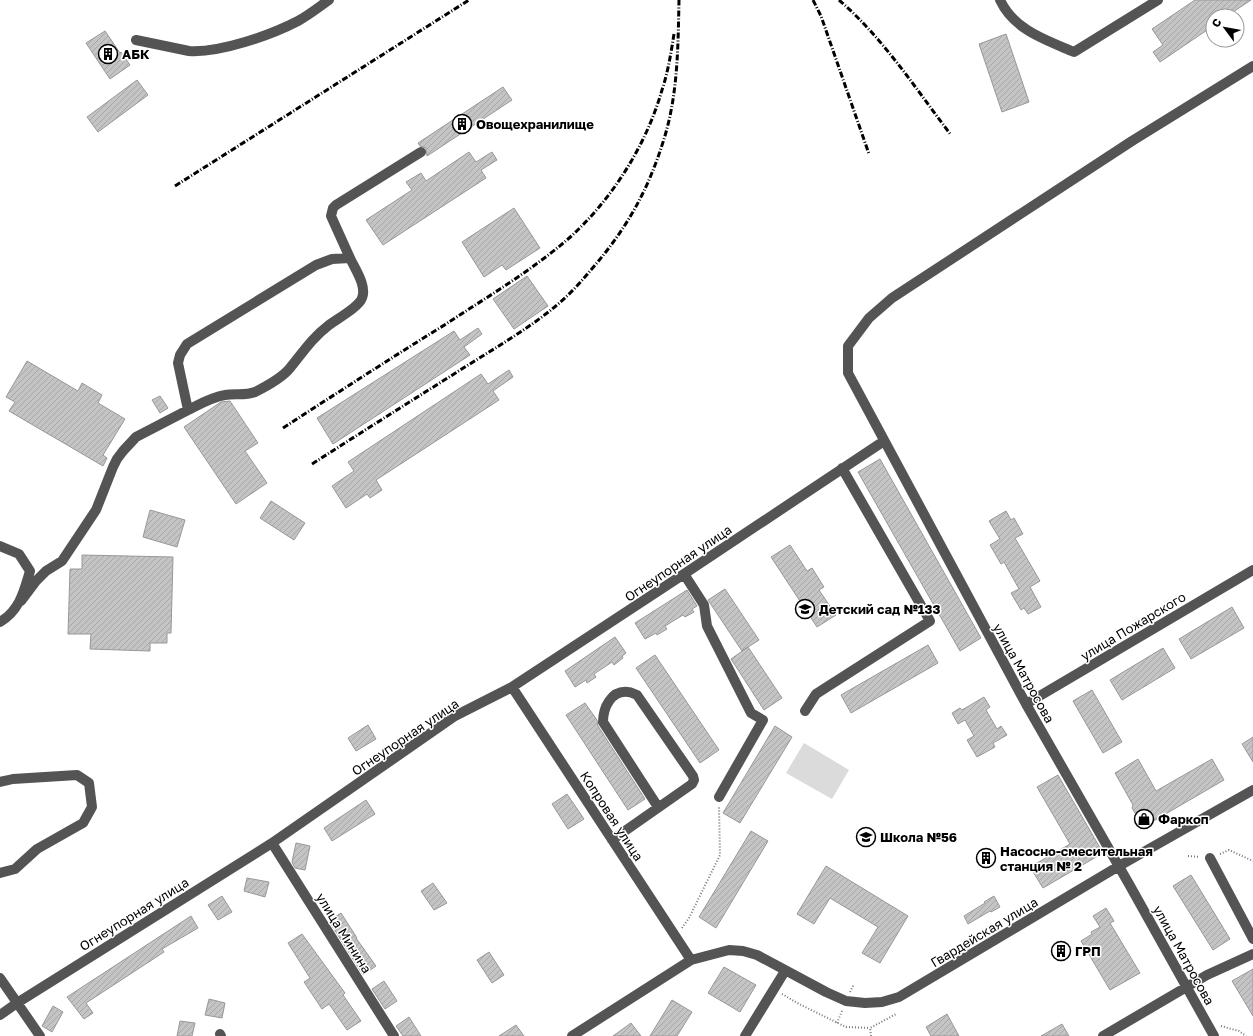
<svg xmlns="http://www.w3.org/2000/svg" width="1253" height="1036" font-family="'Golos Text',sans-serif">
<defs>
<pattern id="building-hatch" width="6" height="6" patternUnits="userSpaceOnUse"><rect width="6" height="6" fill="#c4c4c4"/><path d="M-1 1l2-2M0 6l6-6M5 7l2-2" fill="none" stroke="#a7a7a7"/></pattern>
</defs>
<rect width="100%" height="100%" fill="#fff"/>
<path fill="#dbdbdb" d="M804 743 849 770 832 799 786 773Z"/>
<path fill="url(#building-hatch)" stroke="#989898" d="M1195 0H1251L1227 16H1213V26L1160 62 1153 52 1163 45 1152 29Z
M105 31 120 53 121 52 130 65 110 79 86 43Z
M1006 34 1029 102 1002 112 979 44Z
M137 80 148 95 98 132 87 117Z
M503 87 512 100 427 156 426 148 420 146 418 143Z
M469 152 476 162 492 152 497 160 481 170 486 178 383 245 366 220 412 190 406 182 421 173 426 181Z
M514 208 540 248 506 270 502 265 484 277 462 242Z
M527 276 548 306 514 329 493 299Z
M478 328 482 334 464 347 470 355 333 444 317 418 454 331 460 340Z
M27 361 78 391 82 383 102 395 98 403 125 419 103 455 107 458 103 466 9 411 15 402 6 397Z
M509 370 513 377 493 391 499 400 376 480 382 490 370 498 367 494 346 508 332 486 354 471 348 462 481 374 488 384Z
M160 396 168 408 160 413 152 400Z
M230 401 258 443 245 451 267 483 236 504 184 427 221 402Z
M880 459 981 638 960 651 858 472Z
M271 501 305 523 294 540 260 518Z
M150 510 185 520 177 547 143 537Z
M1006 511 1011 520 1014 518 1023 534 1015 538 1040 581 1030 587 1041 607 1028 614 1024 608 1021 610 1011 593 1019 589 1004 562 1001 564 990 545 1000 539 989 521Z
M790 545 807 571 812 568 824 587 819 590 836 615 817 627 771 557Z
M82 555 173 557 171 633H167V643H150V651L90 649 91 634H68L70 569H82Z
M725 589 759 640 742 651 708 600Z
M687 590 697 606 692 609 694 612 685 617 683 615 665 626 667 629 657 635 656 633 645 639 635 623Z
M1232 607 1244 628 1191 659 1179 639Z
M615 637 626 653 622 656 623 658 614 665 612 662 594 674 596 677 587 683 586 680 575 687 565 671Z
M928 645 938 663 851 713 841 695Z
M748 647 782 698 764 710 731 659Z
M1163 648 1175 668 1122 700 1110 680Z
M655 655 719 750 700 763 636 668Z
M1092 690 1122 742 1103 753 1073 701Z
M984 697 990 707 986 710 997 729 1001 726 1007 735 993 743 995 747 977 757 967 740 974 736 965 720 958 724 952 713 960 708 962 710Z
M585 703 597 720 598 726 645 799 628 810 566 715Z
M368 725 376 739 356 751 348 738Z
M775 726 792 737 740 823 723 813Z
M1253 737V762L1242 744Z
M1138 759 1156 791 1212 759 1224 780 1145 826 1138 814 1135 813 1132 808 1133 805 1115 773Z
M1058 775 1103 853 1043 888 1030 867 1070 844 1037 787Z
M567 794 584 819 568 829 552 804Z
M366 800 375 814 332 841 324 828Z
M751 831 768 841 716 928 699 917Z
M296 843 310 846 305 870 295 868 292 862Z
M987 849 995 861 984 867 977 855Z
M826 866 908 916 880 963 862 953 878 927 830 898 814 924 797 914Z
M1191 875 1230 939 1213 950 1173 886Z
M247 878 269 882 265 897 244 891Z
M433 883 447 903 434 910 421 891Z
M222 896 232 912 218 920 208 905Z
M994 896 1000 907 991 912 990 911 968 924 964 916 985 903 984 902Z
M1106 908 1114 921 1110 923 1140 973 1110 990 1081 941 1092 934 1091 932 1100 927 1093 916Z
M341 913 357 938H356L376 966 363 975 329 921Z
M191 916 198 928 162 949 164 952 86 1003 93 1013 84 1019 67 997Z
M302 934 345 993 343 995 361 1021 347 1030 329 1004 322 1009 304 982 310 978 288 943Z
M489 952 504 975 492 983 477 960Z
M724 967 756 985 740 1012 708 993Z
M1253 969V1016L1232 981Z
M384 981 397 1001 385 1009 372 989Z
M209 999 225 1003 222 1018 205 1015Z
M672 1000 692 1012 677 1036H650Z
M53 1006 63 1012 52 1032 42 1026Z
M947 1014 959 1036H931L926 1027Z
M409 1017 421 1036H403L396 1026Z
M180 1021 195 1023 192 1036H177Z
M631 1023 641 1036H613Z
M1062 1024 1069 1036H1041Z
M516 1025 524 1036H499Z"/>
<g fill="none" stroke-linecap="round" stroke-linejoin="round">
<path stroke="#767676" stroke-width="2" stroke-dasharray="1 2" stroke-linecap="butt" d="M1220 854 1229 850 1253 861
M1188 856 1200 857
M682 928 689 918 720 855 719 806
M850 992 854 984
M782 994 801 1005 846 1027 870 1028
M837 1023 842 1011
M1221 1026 1239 1031 1246 1036
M871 1036 870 1028 896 1014"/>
<path stroke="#545454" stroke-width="10" d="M1000 0C1014 30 1046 40 1074 52L1158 0
M136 40 189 51C220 53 271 35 298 21 309 15 319 7 329 0
M350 258 331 216 333 208 336 205 421 152
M0 546 19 554 30 571C24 591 20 610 0 622
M684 574 704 605 707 626 751 713 763 720 719 797
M21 601 36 581 46 571 62 561 96 510 113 467 117 459 123 451 136 437 188 410 178 363 180 355 187 344 316 265 332 259 350 258C355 269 367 286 362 298 359 307 337 319 329 325 311 339 304 351 290 368 282 378 267 386 255 392 245 396 235 393 225 395 212 397 200 404 188 410
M512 687 691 960
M1026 704 1253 570
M805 711 816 694 930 621 842 468
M0 782 13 779 77 775 89 783 92 807 83 823 37 849 15 869 0 873
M612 840 692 784 694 780 693 776 637 695C634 694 631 692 628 692 611 690 603 708 603 722L658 807
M272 843 394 1036
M1210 858 1253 939
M0 978 40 1036
M0 1015 17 1003 272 843 455 716 512 687 684 574 884 441
M220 1034 221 1036
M572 1036 691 960 729 950 743 951 757 955 826 992 846 1001 865 1003 882 1002 899 997 1119 866 1253 790
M745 1036 785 971
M1103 1036 1207 975 1253 954
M1214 1036 1129 884 1026 704 848 373V346L869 318 892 298 1132 141 1253 66"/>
<path stroke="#000" stroke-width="3" stroke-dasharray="6 2 1 2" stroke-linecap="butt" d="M813 0 821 16 869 154
M839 0C883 38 916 89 951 135
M175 186 469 0
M283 428C337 393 391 358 446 324 487 297 531 271 568 239 611 201 646 146 662 90 668 72 671 53 674 34
M312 464C359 434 406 404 454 374 488 352 526 331 557 305 569 295 580 283 590 271 626 230 648 191 664 139 678 94 678 47 679 0"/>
</g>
<defs>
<symbol id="building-ring" viewBox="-11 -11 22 22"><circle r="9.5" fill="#fff" stroke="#000" stroke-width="1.5"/><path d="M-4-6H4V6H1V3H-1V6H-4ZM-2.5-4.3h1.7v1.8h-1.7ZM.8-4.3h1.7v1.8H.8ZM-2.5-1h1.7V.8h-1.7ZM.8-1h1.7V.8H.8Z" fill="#000"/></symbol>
<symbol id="school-ring" viewBox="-11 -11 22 22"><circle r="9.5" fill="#fff" stroke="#000" stroke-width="1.5"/><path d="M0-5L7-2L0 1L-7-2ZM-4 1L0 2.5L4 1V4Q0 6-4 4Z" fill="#000"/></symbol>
<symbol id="shop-ring" viewBox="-11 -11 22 22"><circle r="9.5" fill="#fff" stroke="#000" stroke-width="1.5"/><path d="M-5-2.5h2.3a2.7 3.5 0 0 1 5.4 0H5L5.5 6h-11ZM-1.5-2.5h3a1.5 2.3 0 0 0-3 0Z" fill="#000"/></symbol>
</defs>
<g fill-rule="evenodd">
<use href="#building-ring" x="97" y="43" width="22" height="22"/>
<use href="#building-ring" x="451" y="113" width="22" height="22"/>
<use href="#school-ring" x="794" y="598" width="22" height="22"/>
<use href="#shop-ring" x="1133" y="808" width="22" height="22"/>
<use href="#school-ring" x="855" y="826" width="22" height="22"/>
<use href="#building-ring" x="975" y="847" width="22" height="22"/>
<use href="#building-ring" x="1050" y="940" width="22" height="22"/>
</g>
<g text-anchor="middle" stroke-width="3" stroke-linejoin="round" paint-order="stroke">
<g font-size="13" font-weight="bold" fill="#000" stroke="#fff" text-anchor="start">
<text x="122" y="59">АБК</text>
<text x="476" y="129">Овощехранилище</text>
<text x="819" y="614">Детский сад №133</text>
<text x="1158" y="824">Фаркоп</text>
<text x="880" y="842">Школа №56</text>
<text x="1000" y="856">Насосно-смесительная<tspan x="1000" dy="15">станция № 2</tspan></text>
<text x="1075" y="956">ГРП</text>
</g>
<g font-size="13" fill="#000" stroke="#fff">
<text transform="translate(678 563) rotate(-34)" y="5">Огнеупорная улица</text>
<text transform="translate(1133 626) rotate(-31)" y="5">улица Пожарского</text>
<text transform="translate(1024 673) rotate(61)" y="5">улица Матросова</text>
<text transform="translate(405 737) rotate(-34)" y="5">Огнеупорная улица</text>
<text transform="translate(612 816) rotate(57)" y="5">Копровая улица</text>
<text transform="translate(134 914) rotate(-32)" y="5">Огнеупорная улица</text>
<text transform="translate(984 932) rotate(-31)" y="5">Гвардейская улица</text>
<text transform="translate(344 933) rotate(58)" y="5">улица Минина</text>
<text transform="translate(1184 955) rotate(61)" y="5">улица Матросова</text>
</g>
</g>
<g transform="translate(1225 28) rotate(302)"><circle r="19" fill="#ffffff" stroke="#999999"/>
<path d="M0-3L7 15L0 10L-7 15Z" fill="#000000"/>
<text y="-6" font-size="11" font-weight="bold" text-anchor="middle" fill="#000000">С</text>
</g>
</svg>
